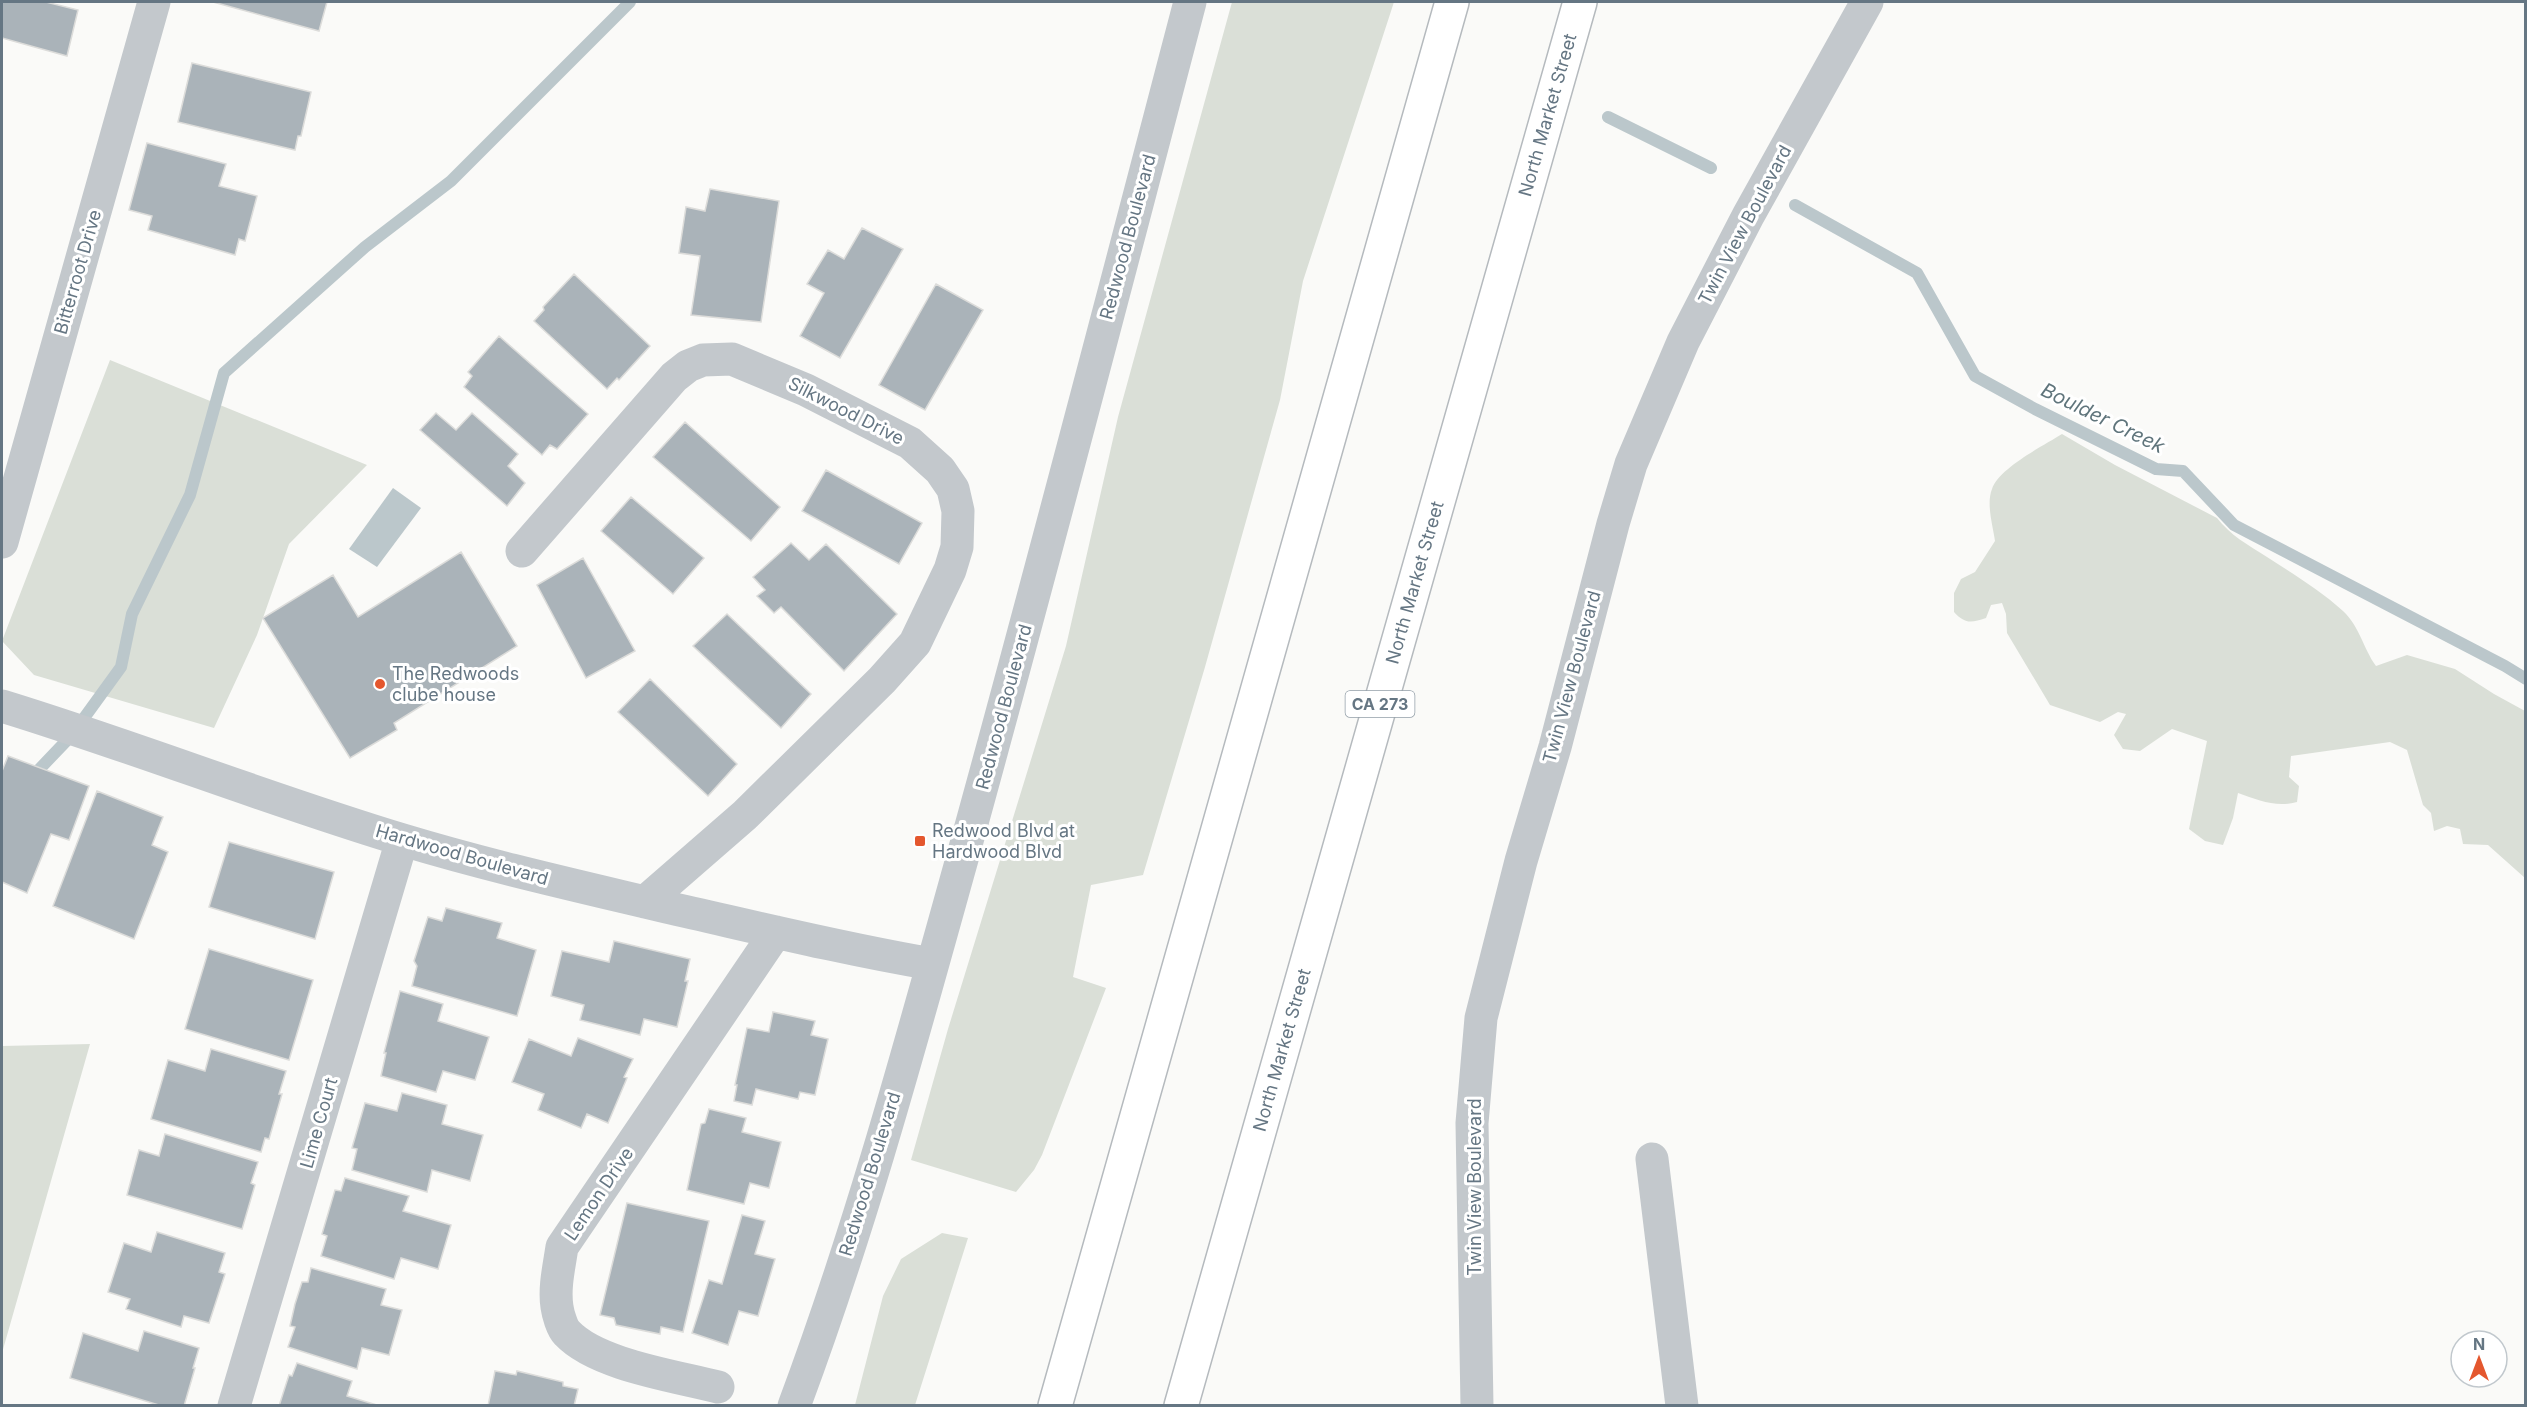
<svg xmlns="http://www.w3.org/2000/svg" width="2527" height="1407" font-family="Inter,sans-serif">
<rect width="100%" height="100%" fill="#fafaf8"/>
<path fill="#dadfd7" d="M1232 2H1394L1303 281 1280 400 1205 667 1143 875 1091 885 1073 977 1106 988 1042 1155 1034 1170 1016 1192 911 1160 948 1029 1066 646 1118 417Z
M110 360 367 465 289 544 257 635 214 728 34 675 2 641Z
M2062 434 2115 465 2217 518C2230 535 2248 545 2267 557 2293 574 2320 590 2343 611 2360 627 2363 648 2376 666L2407 655 2455 669 2494 694 2525 711V878L2488 845 2463 844 2460 829 2447 826 2434 831 2431 813 2423 805 2407 750 2390 742 2291 756 2289 777 2299 786 2297 802C2276 808 2258 800 2238 793L2233 818 2223 845 2205 841 2189 829 2207 741 2172 729 2140 751 2123 749 2114 735 2126 714 2118 712 2100 722 2050 705 2007 633 2006 614 2002 603 1991 605 1986 618C1971 623 1965 624 1954 612V593L1961 579 1975 572 1995 541C1993 526 1986 504 1992 489 1999 468 2043 446 2062 434Z
M90 1044 2 1353V1046Z
M942 1233 968 1238 915 1405H855L883 1296 901 1259Z"/>
<path fill="#bbc7cb" d="M393 488 421 508 377 567 349 549Z"/>
<g fill="none" stroke-linecap="round" stroke-linejoin="round">
<path stroke="#bbc7cb" stroke-width="12" d="M1608 117 1711 168
M1795 205 1917 273 1975 376 2035 409 2156 469 2183 471 2234 525 2505 666 2526 679
M30 779 71 736 121 667 132 614 190 495 224 373 365 247 451 181 630 2"/>
</g>
<path fill="#aab3b9" stroke="#dcdcda" stroke-width="1.5" d="M2 2H46L78 10 67 56 2 38Z
M213 2H327L319 31Z
M192 63 311 92 301 136H298L295 150 178 122Z
M147 143 226 164 219 186 257 196 245 241 239 239 235 255 148 230 152 216 129 210Z
M710 189 779 201 761 322 691 315 700 256 679 253 686 207 705 211Z
M862 228 903 249 840 358 800 336 824 293 807 284 828 250 844 259Z
M574 274 650 346 619 380 617 378 607 389 534 321 544 310 543 307Z
M936 284 983 310 925 410 879 385Z
M499 336 588 414 557 449 550 445 542 455 464 387 472 376 468 372Z
M436 413 456 430 472 413 518 454 508 466 525 483 507 506 420 430Z
M685 422 780 507 751 541 653 457Z
M826 470 922 523 899 564 802 511Z
M631 497 704 558 673 594 601 531Z
M791 543 809 560 826 544 897 614 844 671 781 607 774 613 757 596 765 590 753 577Z
M461 552 517 646 394 723 397 730 350 758 263 618 333 575 358 617Z
M583 558 635 651 586 678 537 585Z
M727 614 811 694 781 728 693 646Z
M650 679 737 764 708 796 618 712Z
M8 756 89 786 69 840 51 834 27 893 2 882V771Z
M97 791 163 817 152 845 168 852 134 939 53 906Z
M229 842 334 872 315 939 209 907Z
M446 908 502 923 497 938 536 950 517 1016 412 986 417 966 414 961 428 917 442 921Z
M614 941 690 959 685 981H688L677 1027 644 1019 640 1035 580 1020 584 1005 551 996 562 951 609 962Z
M209 949 313 980 289 1060 185 1029Z
M400 991 443 1004 438 1021 489 1037 475 1080 443 1071 436 1092 381 1076 386 1053H384Z
M773 1012 815 1021 811 1035 828 1039 815 1095 800 1092 798 1099 756 1089 752 1105 734 1101 737 1085H735L747 1028 769 1032Z
M578 1038 633 1059 624 1077 627 1078 608 1123 587 1114 581 1128 538 1110 544 1094 512 1082 529 1039 571 1056Z
M211 1049 286 1071 279 1094H282L269 1139 265 1138 261 1152 151 1119 168 1060 205 1071Z
M402 1093 447 1105 442 1124 483 1135 470 1181 432 1170 427 1192 352 1170 357 1149 352 1148 365 1103 397 1111Z
M709 1109 746 1118 742 1132 781 1142 769 1188 750 1183 744 1204 687 1190 701 1124 705 1123Z
M165 1134 258 1162 251 1183 255 1185 242 1229 127 1195 139 1150 159 1156Z
M345 1178 409 1196 403 1211 451 1225 438 1269 401 1258 394 1279 321 1256 327 1236 322 1234 335 1190 341 1191Z
M627 1203 709 1221 683 1332 661 1327 660 1334 616 1325 614 1318 600 1315Z
M742 1215 765 1221 755 1254 775 1259 758 1316 739 1311 728 1345 692 1333 709 1280 722 1284Z
M157 1232 225 1253 219 1272 225 1274 209 1323 184 1316 181 1327 126 1309 130 1299 108 1292 124 1243 151 1252Z
M311 1268 386 1289 381 1305 402 1310 389 1355 362 1348 357 1369 288 1347 295 1327 290 1326 295 1304 302 1282H308Z
M144 1331 199 1348 193 1368H195L184 1406H162L70 1378 83 1333 138 1351Z
M297 1363 352 1381 347 1396 380 1406H279L289 1375 292 1376Z
M495 1371 516 1375 517 1371 563 1382V1386L578 1389 574 1406H488Z"/>
<g fill="none" stroke-linecap="round" stroke-linejoin="round">
<defs>
<g id="major">
<path d="M1055 1406 1452 2"/>
<path id="s1" d="M1181 1406 1580 2"/>
</g>
</defs>
<use href="#major" stroke="#b5babe" stroke-width="36"/>
<path stroke="#c3c8cc" stroke-width="33" d="M2 542 154 2
M522 551 674 377 688 366 703 360 732 359 806 390 910 443 940 470 953 489 958 511 957 547 950 570 915 643 882 680 745 815 645 902
M2 706C136 747 267 799 403 840 489 866 578 886 666 907 755 927 843 949 932 964
M1652 1159 1682 1406
M718 1387C676 1376 597 1365 567 1333 562 1328 558 1314 557 1307 554 1288 559 1267 562 1247L776 932
M234 1406 402 840
M794 1406C861 1227 911 1042 962 859 1041 574 1115 288 1190 2
M1477 1406 1472 1123 1481 1018 1521 861 1555 747 1613 524 1631 464 1683 342 1748 216 1867 2"/>
<use href="#major" stroke="#fff" stroke-width="33"/>
</g>
<g fill="#e4572e" stroke="#fff" stroke-width="2">
<circle cx="380" cy="684" r="6"/>
<rect x="914" y="835" width="12" height="12" rx="3"/>
</g>
<g text-anchor="middle" stroke-width="6" stroke-linejoin="round" paint-order="stroke">
<rect fill="#fff" stroke="#939fa8" stroke-width="1.5" x="1345.5" y="691" width="69" height="26" rx="4.5"/>
<g font-size="16" font-weight="bold" fill="#657683">
<text x="1380" y="710">CA 273</text>
</g>
<g font-size="18" fill="#657683" stroke="#fff">
<text dy="6" stroke="none"><textPath href="#s1" startOffset="1342">North Market Street</textPath></text>
<text transform="translate(1745 225) rotate(-62)" y="6">Twin View Boulevard</text>
<text transform="translate(1128 237) rotate(-75)" y="6">Redwood Boulevard</text>
<text transform="translate(78 272) rotate(-74)" y="6">Bitterroot Drive</text>
<text transform="translate(846 411) rotate(27)" y="6">Silkwood Drive</text>
<text dy="6" stroke="none"><textPath href="#s1" startOffset="856">North Market Street</textPath></text>
<text transform="translate(1572 677) rotate(-75)" y="6">Twin View Boulevard</text>
<text transform="translate(1004 707) rotate(-75)" y="6">Redwood Boulevard</text>
<text transform="translate(462 855) rotate(16)" y="6">Hardwood Boulevard</text>
<text dy="6" stroke="none"><textPath href="#s1" startOffset="370">North Market Street</textPath></text>
<text transform="translate(319 1123) rotate(-74)" y="6">Lime Court</text>
<text transform="translate(870 1174) rotate(-73)" y="6">Redwood Boulevard</text>
<text transform="translate(1475 1187) rotate(-90)" y="6">Twin View Boulevard</text>
<text transform="translate(599 1194) rotate(-56)" y="6">Lemon Drive</text>
</g>
<g font-size="18" fill="#657683" stroke="#fff" text-anchor="start">
<text x="392" y="680">The Redwoods<tspan x="392" dy="21">clube house</tspan></text>
<text x="932" y="837">Redwood Blvd at<tspan x="932" dy="21">Hardwood Blvd</tspan></text>
</g>
<g font-size="20" font-style="italic" fill="#60757c" stroke="#fff">
<text transform="translate(2103 418) rotate(26)" y="7">Boulder Creek</text>
</g>
</g>
<rect width="2527" height="1407" fill="none" stroke="#657683" stroke-width="6"/>
<g transform="translate(2479 1359)"><circle r="28" fill="#ffffff" stroke="#c1c8cd" stroke-width="1.5"/>
<path d="M0-4.5L10 22L0 15L-10 22Z" fill="#e4572e"/>
<text y="-9" font-size="16" font-weight="bold" text-anchor="middle" fill="#657683">N</text>
</g>
</svg>
